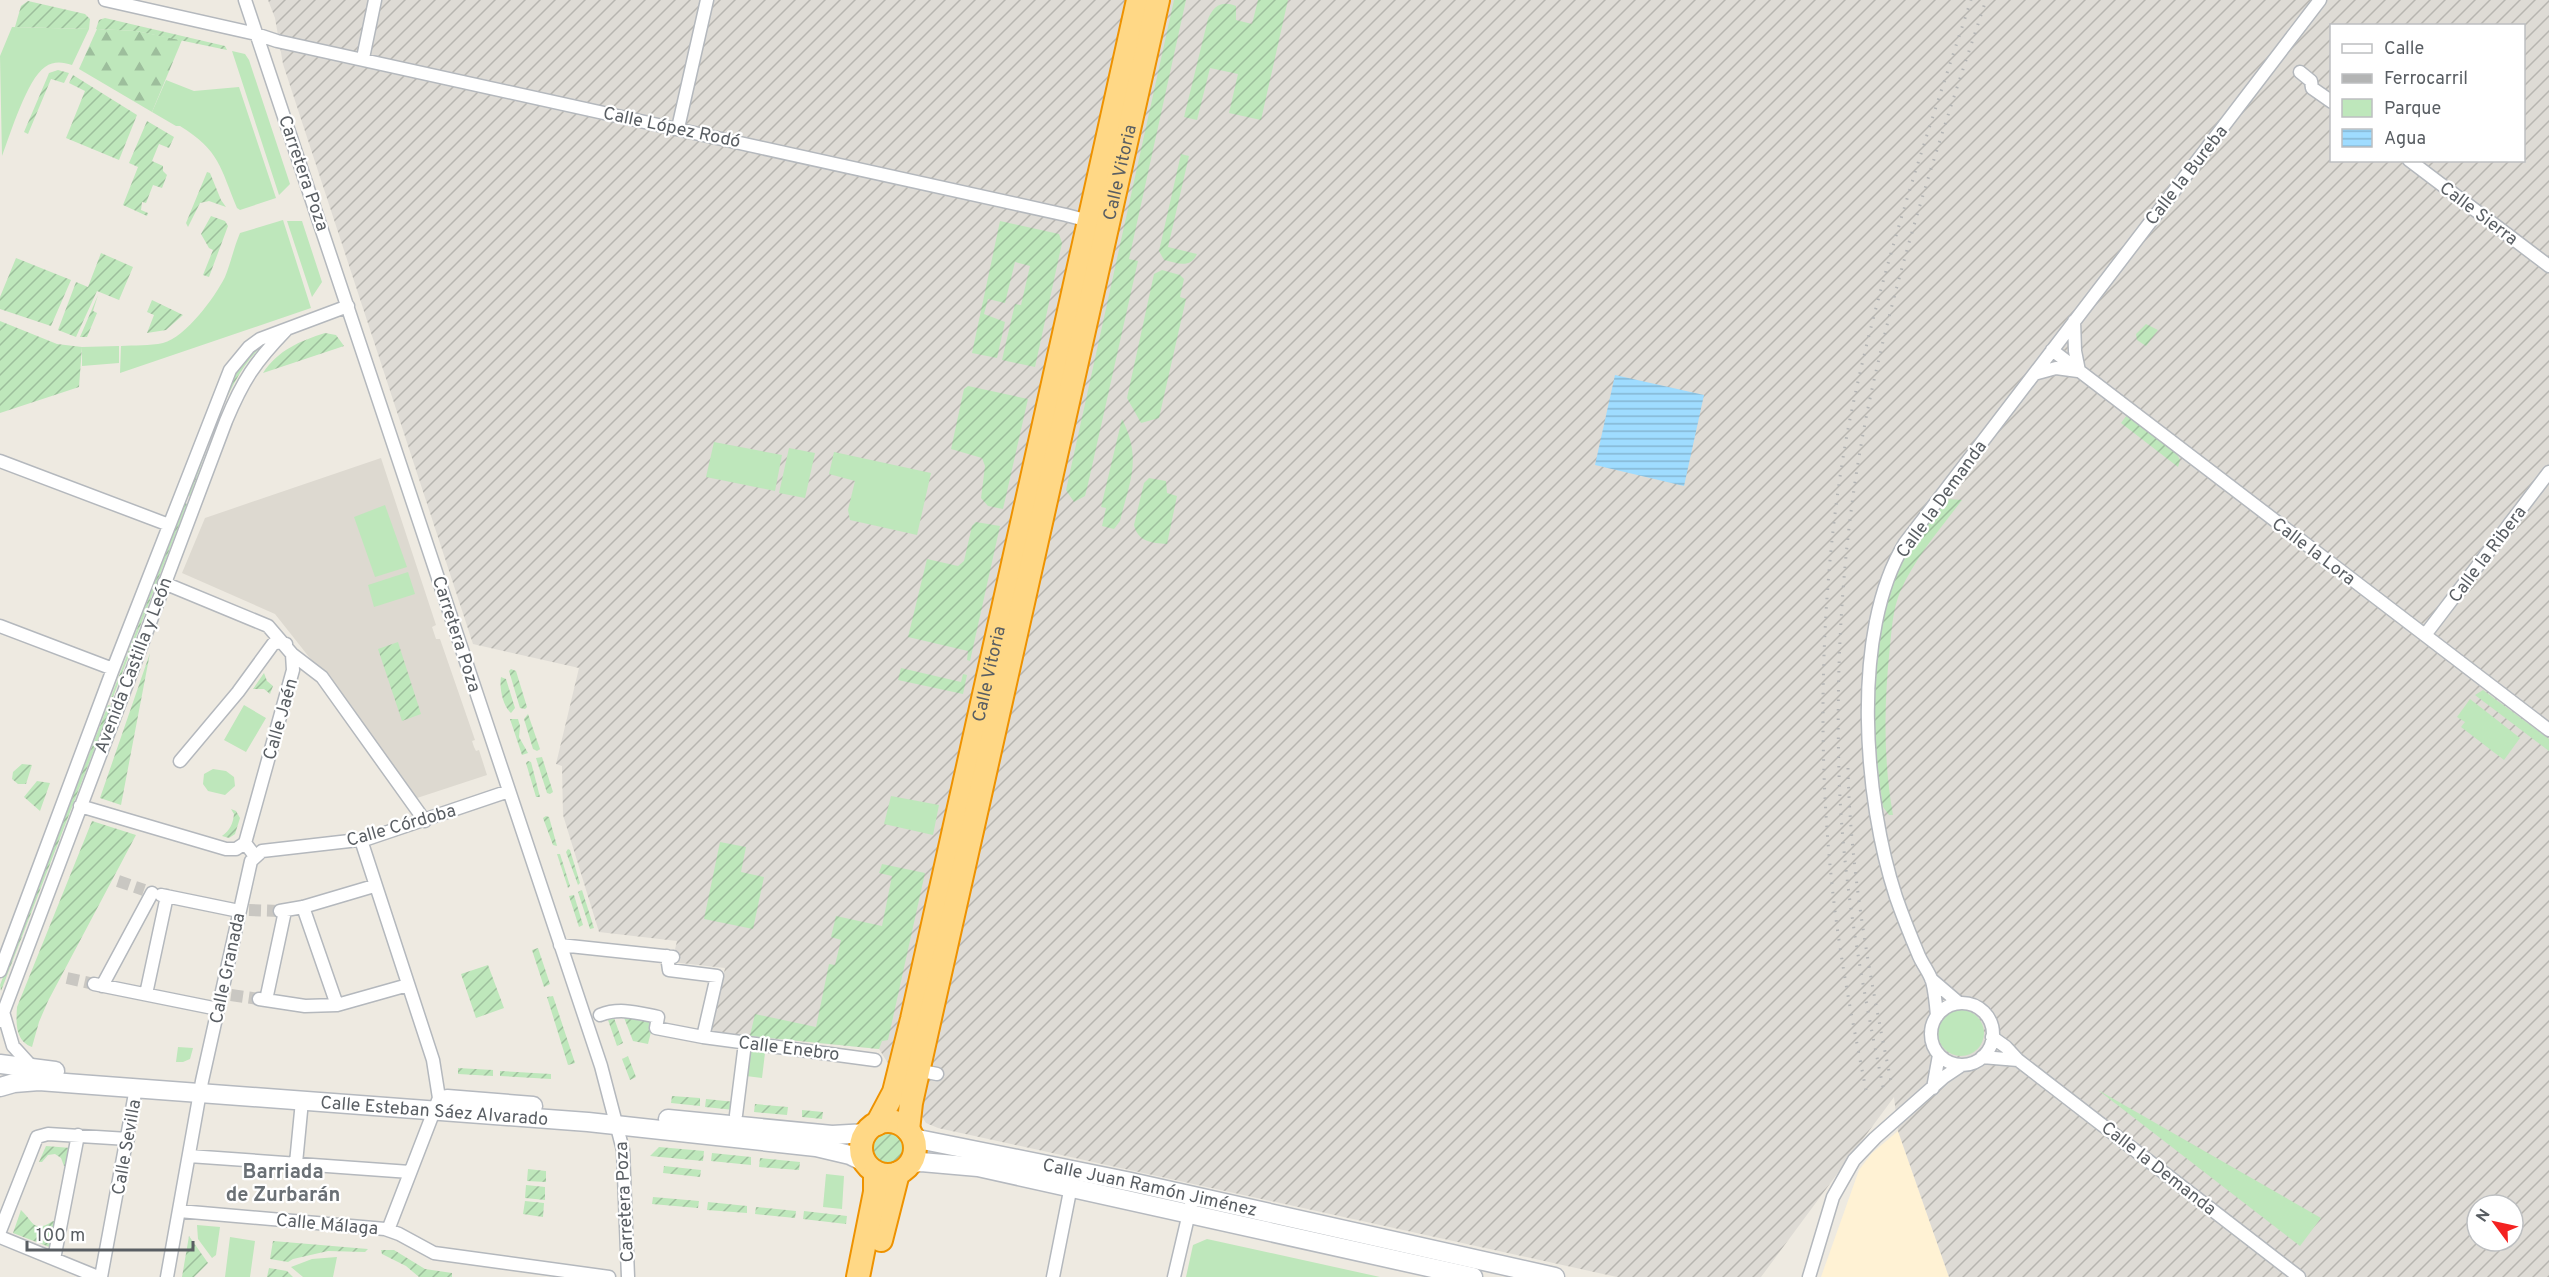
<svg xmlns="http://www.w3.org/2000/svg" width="2549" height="1277" font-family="Overpass,sans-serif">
<defs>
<pattern id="industrial-furrows" width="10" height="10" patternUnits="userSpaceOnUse" patternTransform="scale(1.5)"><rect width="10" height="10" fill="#dedbd5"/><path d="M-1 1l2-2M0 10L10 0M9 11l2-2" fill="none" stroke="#b7b5b0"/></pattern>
<pattern id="forest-firs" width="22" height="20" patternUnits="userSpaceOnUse" patternTransform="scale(1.5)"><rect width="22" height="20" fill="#bee7bb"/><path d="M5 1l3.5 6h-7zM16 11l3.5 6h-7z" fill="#9dbe9c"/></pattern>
<pattern id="garden-furrows" width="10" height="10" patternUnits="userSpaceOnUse" patternTransform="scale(1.5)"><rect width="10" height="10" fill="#bee7bb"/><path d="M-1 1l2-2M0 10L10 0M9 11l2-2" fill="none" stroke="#9dbe9c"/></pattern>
<pattern id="water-rules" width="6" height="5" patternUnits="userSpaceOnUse" patternTransform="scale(1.5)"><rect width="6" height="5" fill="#9fdcff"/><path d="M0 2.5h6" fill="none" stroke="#85b6d2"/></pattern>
</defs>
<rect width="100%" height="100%" fill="#eeeae1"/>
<path fill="#fff2d4" d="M1898 1131 1949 1277H1821L1859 1170 1872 1153Z"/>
<path fill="url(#industrial-furrows)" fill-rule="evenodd" d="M268 0H2549V1277H1949L1898 1131 1894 1097 1761 1277H1617L938 1128 926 1123 879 1049 711 1032 725 968 672 962 677 941 599 932 563 815 562 766 556 764 579 668 473 644 283 64 275 18ZM2332 26H2524V160H2332ZM2477 1205H2513V1241H2477Z"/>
<path fill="#ddd9d0" d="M381 458 436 625 432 627 436 639H440L475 740 472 741 474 747 476 751 479 750 487 775 414 799 343 700 275 614 182 573 205 518Z"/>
<path fill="#bee7bb" d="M12 27 89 29 72 65C62 62 54 61 45 67 27 79 10 135 2 156L0 56Z
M232 51 245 54 249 60 290 184 279 195Z
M166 80 194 91 239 87 276 198 240 210 237 208C220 167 220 151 180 126H176L152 112Z
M283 220 311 308 120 373 121 346C134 345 150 346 163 343 186 337 215 297 225 277 231 262 234 247 240 233Z
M287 221H302L322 282 312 297Z
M119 346V363L82 366V347Z
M714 442 782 455 775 491 706 477Z
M789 448 815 453 805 498 779 493Z
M834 452 931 473 917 535 850 520 848 510 855 481 829 474Z
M385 505 407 567 375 577 354 517Z
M408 572 415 594 374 607 368 585Z
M2483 690 2549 739V751L2475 695Z
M2470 699 2520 738 2504 760 2461 727 2465 722 2457 717Z
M244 705 266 718 246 752 224 740Z
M213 769 226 771 234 777 235 786 225 795 208 791 203 784 204 774Z
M891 796 939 805 933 835 884 824Z
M1938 1033a23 23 0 1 1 46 0a23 23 0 1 1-46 0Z
M178 1047 193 1048 190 1059 183 1062H176Z
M749 1051 765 1053 762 1078 746 1076Z
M2098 1090 2321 1218 2300 1246Z
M826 1174 844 1176 842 1209 823 1207Z
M197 1225 220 1227 216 1255 212 1258 198 1239Z
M230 1237 255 1241 250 1277H225Z
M1207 1239 1380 1277H1186L1193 1245Z
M337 1257 333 1277H303L291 1267 312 1259Z"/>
<path fill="url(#forest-firs)" d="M97 29 136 31 182 40 152 112 79 69Z"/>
<path fill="url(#garden-furrows)" d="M1174 0H1186L1129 259 1138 261 1088 484 1085 496 1074 502 1066 490Z
M1258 0H1288L1261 120 1229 113 1238 74 1210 68 1197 120 1184 117 1208 19C1213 6 1222 0 1236 6V20L1252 24Z
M28 1 85 14 90 19 89 29 15 27 21 6Z
M105 18 225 46 227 50 136 31 96 29 99 20Z
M58 70 69 73 64 83 51 79 28 134 24 132 47 78 49 73Z
M73 75 137 115 119 160 66 138 85 91 69 83Z
M147 121 174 137 169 148 159 144 152 161 163 166V171L167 175 162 188 153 185 146 203 142 202 141 210 148 213 147 216 123 205 138 167 129 163Z
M1181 154 1189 156 1168 247 1197 254C1190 269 1178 263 1164 260L1159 251Z
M207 172 210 173 221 200 226 207 209 201 200 203 188 227 186 223Z
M211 216 225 221 228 226 209 277 203 275 213 250 209 248 201 234Z
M1000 221 1059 234 1062 243 1035 367 1002 360 1015 304 1021 305 1030 266 1015 262 1005 303 988 299 984 314 1005 322 997 358 972 353Z
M101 253 133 267 119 300 97 291 76 337 58 330 76 282 88 287Z
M16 258 71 280 51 326 0 309V297Z
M1162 270 1180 275 1184 279 1180 297 1186 299 1159 418 1141 423 1127 398 1154 274Z
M98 295 93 311 97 313 87 337H80Z
M152 300 183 315 166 330 147 333 154 315 147 312Z
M0 321 57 344 82 347 79 387 0 413Z
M2146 324 2158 330 2146 346 2137 340 2136 334Z
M325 333 336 335 344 346 263 373C278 350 300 341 325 333Z
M266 343C227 373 208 449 190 496L188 495 236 372 255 348Z
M968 386 1028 399 1003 509 988 506 981 498 985 466 982 458 951 449 964 389Z
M2127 415 2177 454 2180 460 2178 467 2121 423Z
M1122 419C1142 459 1130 480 1120 521L1114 529 1102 526 1106 508 1101 507Z
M1149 478 1166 481 1167 493 1177 496 1167 544C1152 543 1138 542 1134 525L1144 483Z
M1949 499 1962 500C1940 529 1915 558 1900 592 1893 609 1892 627 1890 646 1884 702 1883 759 1893 815H1889L1883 807C1872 734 1865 637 1898 568 1904 554 1914 542 1923 530 1931 520 1939 505 1949 499Z
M185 503 187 504 113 697H111Z
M976 522 1000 526 970 661 967 660 968 651 908 637 927 559 958 566 964 561 972 526Z
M398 642 421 714 402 721 378 649Z
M150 653 121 805 100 798Z
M901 668 961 682 963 674 967 675 963 694 898 680Z
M511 669 516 671 527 707 525 709 520 708 509 671Z
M264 673 267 681 273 686 270 694 264 689H253Z
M501 677 506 679 515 708 511 713C503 706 499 688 501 677Z
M108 705 111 706 1 991 0 985Z
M528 714 540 749 537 751 533 749 524 719Z
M510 719H518L520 726 519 737 528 753 522 755Z
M542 757 553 792 550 794 547 793 536 758Z
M528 761 531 762 540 797H536L526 763Z
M22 764 32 765 26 784H18L12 779 13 772Z
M37 781 50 783 40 811 24 797Z
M231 809 236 811 240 818 235 834 229 838 222 836C230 830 233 824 234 814Z
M546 816 549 817 557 846 553 845 543 818Z
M92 821 136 835 48 1001 39 1022 32 1047C15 1041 16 1022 17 1007Z
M720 842 746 847 741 872 764 877 753 929 704 919Z
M568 849 570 850 580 883 578 885 566 852Z
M557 854H560L570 886 568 888Z
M882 864 925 873 888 1040 882 1041 879 1049 750 1036 755 1014 816 1027 829 964 835 965 841 940 831 937 836 916 882 926 892 876 879 873Z
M582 890 594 928 590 929 578 892Z
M574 895 583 925 579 927 569 896Z
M538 948 550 984 544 987 532 950Z
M488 965 504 1008 476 1018 461 974Z
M553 996 575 1063 568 1065 547 997Z
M623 1015 654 1020 648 1044 633 1041Z
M614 1018 623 1043 617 1046 608 1020Z
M628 1056 636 1077 630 1080 622 1059Z
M458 1068 493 1070V1076L458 1074Z
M500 1071 551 1074V1079L500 1076Z
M672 1096 700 1098V1106L671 1103Z
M706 1099 735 1102 734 1110 705 1107Z
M755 1104 788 1107 787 1115 754 1112Z
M802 1110 823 1112 822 1119 802 1117Z
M870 1148a17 17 0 1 1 34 0a17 17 0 1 1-34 0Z
M46 1146 71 1148 67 1167 64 1166 61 1158 55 1154 48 1155 42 1162H39Z
M659 1147 704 1151 703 1161 650 1156Z
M712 1153 751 1157V1165L711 1161Z
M760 1158 800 1162 799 1170 759 1167Z
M664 1166 701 1170 700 1177 663 1173Z
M528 1169 546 1171V1182L527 1181Z
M526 1185 545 1187V1200L525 1198Z
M653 1197 699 1201 698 1208 652 1204Z
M525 1201 544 1203 543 1217 523 1214Z
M708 1202 747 1206V1213L707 1210Z
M756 1207 796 1211 795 1218 755 1214Z
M21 1210C33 1221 33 1234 53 1221L57 1222 52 1248 13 1233Z
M804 1211 847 1216 846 1224 803 1219Z
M189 1236 208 1263 194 1277H182Z
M273 1241 368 1249 365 1252 328 1251 293 1259 288 1262 270 1259Z
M381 1250H394L425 1269 452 1273V1277H419L406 1266 382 1254Z
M269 1268 287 1271 293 1277H267Z"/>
<path fill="url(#water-rules)" d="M1615 375 1704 395 1684 486 1595 465Z"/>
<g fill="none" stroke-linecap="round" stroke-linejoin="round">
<path stroke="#c9c7c2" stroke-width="12" stroke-dasharray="12 6" stroke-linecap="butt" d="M118 881 144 890
M249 910 280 911
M67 978 94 984
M231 995 259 999"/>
<defs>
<path id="street" d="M105 0 256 34 277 41 1066 215 1089 221 1092 224
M245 0 601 1066 623 1150 628 1277
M363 58 375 0
M2300 72 2311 81 2312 88 2332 102
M678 128 707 0
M2409 160 2549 266
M2074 321 2075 351 2079 371
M2052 350 2549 730
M2034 374 2056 368 2078 371
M0 461 169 525
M164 583 268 626 292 654 293 670 245 843 255 856
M0 626 113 669
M2425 635 2549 472
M292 654 322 677 425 821
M180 761 238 692 273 644 279 642 286 644
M80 806 226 849H236L245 843
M361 840 433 1060 439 1098 388 1230
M161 895 239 911
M303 907 337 1005
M280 911 303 907 374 886
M560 945 673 957
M667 956 669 970 717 976 703 1037
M0 971 113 669 230 370 249 347 260 339 348 306
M1931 979 1959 1003
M94 984 218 1009
M102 986 152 893
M146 994 167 896
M259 999 305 1006 337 1005 408 985
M266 1000 285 911
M1931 1034a31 31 0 1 1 62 0a31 31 0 1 1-62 0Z
M3 1012 13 1046 33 1068
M600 1015C620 1007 638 1013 658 1017L656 1028 703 1037 875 1060
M1937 1016C1936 1004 1935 992 1932 981 1929 972 1923 965 1919 956 1911 937 1903 917 1896 897 1864 800 1850 632 1905 543L2320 0
M0 1021 226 421C243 380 255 362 286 330
M1992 1037 2006 1047 2018 1060 2299 1277
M1982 1057 2018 1060
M927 1072 937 1074
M1933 1088 1939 1055
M736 1115 745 1043
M189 1156 410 1172
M296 1163 302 1101
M179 1211 385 1229 399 1234 434 1253 609 1277
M0 1231 37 1137 48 1134 128 1139
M0 1237 98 1277
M54 1259 78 1135
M101 1277 136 1088
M167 1277 202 1081 251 861 262 851 367 839 509 791
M1053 1277 1072 1181
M1174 1277 1193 1196
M1809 1277 1833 1197 1854 1160 1875 1138 1944 1077 1962 1065"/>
<g id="secondary">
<path d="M0 1064 55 1071"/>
<path id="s1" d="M0 1087 14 1083 39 1081 588 1122 816 1147 850 1155 866 1163"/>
<path d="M447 1099 533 1106"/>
<path d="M668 1119 832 1135 867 1133"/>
<path id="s2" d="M913 1138 1131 1182 1555 1277"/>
<path d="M910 1164 921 1162 978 1167 1473 1277"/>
</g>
<g id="highway">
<circle cx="888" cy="1148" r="27"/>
<path id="s3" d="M877 1124 894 1092 912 1019 1138 0"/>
<path id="s4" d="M908 1130 911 1103 1158 0"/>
<path d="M881 1240 898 1173"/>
<path d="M858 1277 875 1192V1172"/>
</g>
</defs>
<use href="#street" stroke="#b4b8bd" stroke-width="15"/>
<use href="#secondary" stroke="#b5b9bf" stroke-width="21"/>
<use href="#highway" stroke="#ee9200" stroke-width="26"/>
<use href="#street" stroke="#fff" stroke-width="12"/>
<use href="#secondary" stroke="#fff" stroke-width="18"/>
<use href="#highway" stroke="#ffd886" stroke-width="22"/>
<path stroke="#b3b4b4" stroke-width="3" stroke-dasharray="1.5 8" stroke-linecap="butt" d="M1848 768C1850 872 1871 984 1892 1086
M1883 1087C1862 984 1842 879 1839 773 1835 637 1846 496 1878 363 1906 240 1946 120 1986 0
M1866 1090C1852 1019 1838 948 1831 875 1816 732 1822 565 1849 424 1878 279 1925 140 1971 0"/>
</g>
<g text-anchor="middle" stroke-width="4.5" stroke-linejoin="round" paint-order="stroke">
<g font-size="18" fill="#595e63" stroke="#fff">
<text transform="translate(672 127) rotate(12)" y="6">Calle López Rodó</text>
<text dy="6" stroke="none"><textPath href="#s4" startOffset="981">Calle Vitoria</textPath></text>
<text transform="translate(304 173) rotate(71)" y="6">Carretera Poza</text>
<text transform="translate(2186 175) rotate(-52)" y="6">Calle la Bureba</text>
<text transform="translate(2479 213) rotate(37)" y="6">Calle Sierra</text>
<text transform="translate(1941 499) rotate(-54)" y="6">Calle la Demanda</text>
<text transform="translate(2314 551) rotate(37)" y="6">Calle la Lora</text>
<text transform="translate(2487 554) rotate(-53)" y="6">Calle la Ribera</text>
<text transform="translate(457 634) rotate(72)" y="6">Carretera Poza</text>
<text transform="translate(133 665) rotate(-69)" y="6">Avenida Castilla y León</text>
<text dy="6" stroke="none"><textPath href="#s3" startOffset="465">Calle Vitoria</textPath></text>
<text transform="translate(280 719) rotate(-74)" y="6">Calle Jaén</text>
<text transform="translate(401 825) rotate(-16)" y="6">Calle Córdoba</text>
<text transform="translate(227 968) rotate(-78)" y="6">Calle Granada</text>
<text transform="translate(789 1048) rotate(7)" y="6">Calle Enebro</text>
<text dy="6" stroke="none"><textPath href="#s1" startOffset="436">Calle Esteban Sáez Alvarado</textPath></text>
<text transform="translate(126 1147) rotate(-80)" y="6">Calle Sevilla</text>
<text transform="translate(2159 1168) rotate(38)" y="6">Calle la Demanda</text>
<text dy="6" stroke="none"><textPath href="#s2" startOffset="242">Calle Juan Ramón Jiménez</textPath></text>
<text transform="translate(624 1202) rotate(-93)" y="6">Carretera Poza</text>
<text transform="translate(327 1224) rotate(5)" y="6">Calle Málaga</text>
</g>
<g font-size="20" font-weight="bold" fill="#6a7075" stroke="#fff">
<text x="283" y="1178">Barriada<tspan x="283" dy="23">de Zurbarán</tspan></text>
</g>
</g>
<rect x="2330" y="24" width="195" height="138" fill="#ffffff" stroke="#bdbfc1" stroke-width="1.5"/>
<rect x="2342" y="44" width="30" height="9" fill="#ffffff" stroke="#bdbfc1" stroke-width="1.5"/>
<text x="2384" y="54" font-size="18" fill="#595e63">Calle</text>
<rect x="2342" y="74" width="30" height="9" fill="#b3b4b4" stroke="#bdbfc1" stroke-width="1.5"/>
<text x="2384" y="84" font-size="18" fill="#595e63">Ferrocarril</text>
<rect x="2342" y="99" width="30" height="18" fill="#bee7bb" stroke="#bdbfc1" stroke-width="1.5"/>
<text x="2384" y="114" font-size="18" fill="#595e63">Parque</text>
<rect x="2342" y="129" width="30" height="18" fill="url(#water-rules)" stroke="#bdbfc1" stroke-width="1.5"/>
<text x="2384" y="144" font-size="18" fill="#595e63">Agua</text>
<g transform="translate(2495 1223) rotate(303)"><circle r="28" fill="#ffffff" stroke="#bdbfc1" stroke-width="1.5"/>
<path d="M0-4.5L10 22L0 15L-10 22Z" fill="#f42221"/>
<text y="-9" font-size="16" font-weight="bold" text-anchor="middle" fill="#595e63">N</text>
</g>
<path d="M27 1241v9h166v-9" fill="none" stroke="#595e63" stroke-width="3"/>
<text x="36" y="1241" font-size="18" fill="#595e63" stroke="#ffffff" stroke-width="4.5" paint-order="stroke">100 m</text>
</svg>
